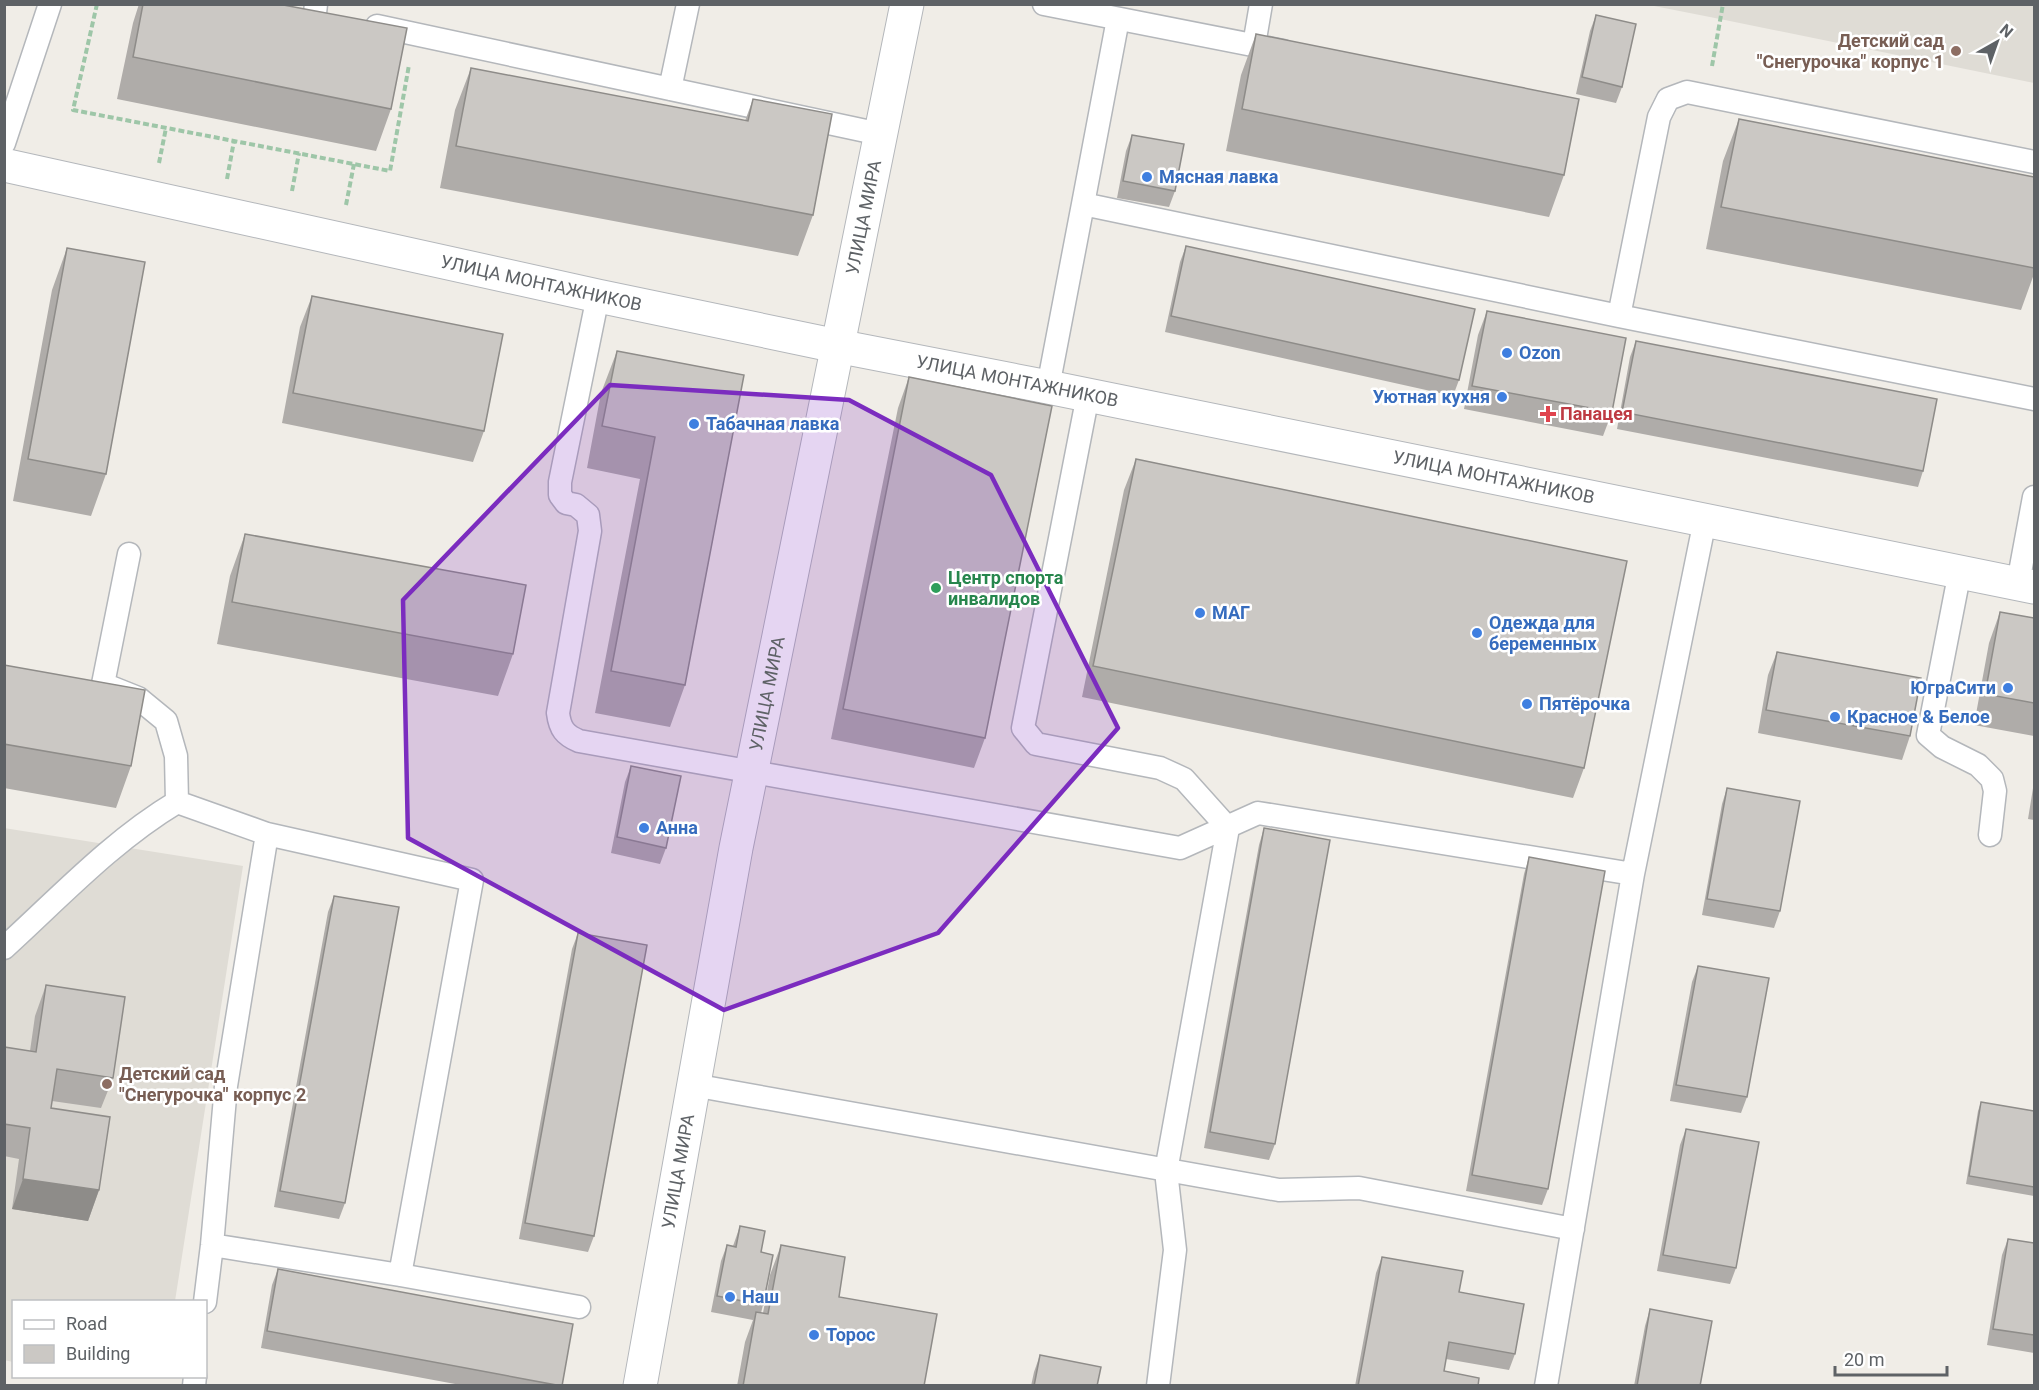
<svg xmlns="http://www.w3.org/2000/svg" width="2039" height="1390" font-family="Roboto,sans-serif">
<rect width="100%" height="100%" fill="#f0ede7"/>
<path fill="#dfdcd5" d="M1649 5H2034V83L1720 19Z
M4 828 243 866 175 1301 14 1302 13 1362 4 1360Z"/>
<g fill="none" stroke-linecap="round" stroke-linejoin="round">
<defs>
<path id="lane" d="M1044 4 1283 51
M315 13 316 4
M1118 19 1083 204 1619 316 2034 399
M377 26 880 134
M1254 45 1261 4
M670 89 688 4
M4 143 50 4
M598 296 560 482V495L566 503 576 505 588 515 590 531 558 713C560 729 565 735 579 741L1180 848 1258 813 1633 874 1705 520
M1619 316 1659 117 1668 99 1687 92 2034 162
M1048 387 1083 204
M1088 395 1023 728 1036 744 1160 768 1184 779 1228 828 1166 1171 1175 1250 1158 1386
M129 554 103 684 138 698 166 721 176 756 177 802
M1960 571 1928 735 1942 747 1978 765 1992 779 1995 791 1990 835
M2018 583 2034 497
M177 802 267 834 472 880 400 1275
M4 948C60 897 112 841 177 802
M693 1085 1279 1190 1359 1188 1573 1229
M212 1245 400 1275 579 1307
M205 1302 212 1245 226 1086 267 834
M194 1386 195 1376
M1546 1386 1633 874"/>
<g id="street">
<path id="s1" d="M4 165 598 296 837 346 1048 387 2034 587"/>
<path id="s2" d="M640 1386 736 848 907 4"/>
</g>
</defs>
<use href="#lane" stroke="#b4b7bb" stroke-width="25"/>
<use href="#street" stroke="#b4b7bb" stroke-width="35"/>
<path stroke="#9ec6a8" stroke-width="4" stroke-dasharray="6 3" stroke-linecap="butt" d="M97 4 73 110 390 171 409 65
M1712 66 1723 4
M159 163 166 128
M227 179 234 141
M292 191 299 153
M346 205 354 164"/>
<use href="#lane" stroke="#fff" stroke-width="22"/>
<use href="#street" stroke="#fff" stroke-width="33"/>
</g>
<path fill="#afaca9" d="M139 4H278L391 109 376 151 117 99 133 23Z
M1596 15 1622 87 1616 103 1576 94 1590 31Z
M1256 34 1564 175 1549 217 1226 151 1241 75Z
M471 68 745 121 753 99 813 215 798 256 440 188 455 110Z
M1739 119 2034 177V274L2021 310 1706 249 1723 161Z
M1132 135 1175 191 1169 207 1117 198 1126 151Z
M1186 246 1459 380 1453 396 1165 332 1180 262Z
M67 248 106 474 91 516 13 501 52 290Z
M312 296 484 431 473 462 282 423 300 327Z
M1487 311 1612 412 1603 436 1464 409 1478 335Z
M1636 341 1923 471 1918 487 1617 429 1630 357Z
M617 351 744 375 685 685 670 727 595 713 640 479 587 468 601 393Z
M909 377 985 738 974 768 831 739 898 408Z
M1136 459 1584 768 1573 798 1082 697 1124 490Z
M245 534 513 654 498 696 217 644 230 576Z
M2000 612 2034 618V736L1974 725 1989 643Z
M1777 652 1910 736 1902 760 1758 733 1768 675Z
M4 665 131 766 116 808 4 788Z
M631 766 666 848 660 864 611 853 625 782Z
M2034 782V820L2028 819Z
M1727 788 1780 911 1774 928 1702 915 1722 804Z
M1264 828 1275 1144 1269 1160 1204 1148 1259 845Z
M1529 857 1548 1189 1542 1205 1466 1191 1524 874Z
M334 896 345 1203 339 1219 274 1207 328 912Z
M578 933 594 1236 588 1252 519 1239 572 949Z
M1698 966 1747 1097 1741 1113 1670 1101 1692 982Z
M46 985 113 1078 101 1108 52 1101 51 1108 99 1190 88 1221 12 1209 19 1159 4 1156V1047L30 1051 35 1016Z
M1981 1102 2034 1111V1196L1966 1184 1978 1111Z
M1686 1129 1736 1268 1730 1284 1657 1271 1680 1145Z
M740 1226 761 1252 763 1305 761 1313H763L770 1275 781 1245 839 1297 924 1386H737L745 1342 753 1320 711 1312 721 1261 727 1245 733 1246Z
M2008 1239 2034 1243V1353L1987 1345 2002 1255Z
M1382 1257 1459 1292 1515 1354 1509 1370 1446 1359 1444 1371 1478 1386H1355L1376 1273Z
M278 1269 562 1386H466L261 1348 272 1285Z
M1650 1309 1700 1386H1634L1645 1326Z
M1040 1355 1097 1386H1031L1034 1372Z"/>
<path fill="#8e8c89" d="M23 1179 99 1190 88 1221 12 1209Z"/>
<path fill="#cbc8c4" stroke="#8e8c89" stroke-width="1.5" d="M143 4H278L407 28 391 109 133 57Z
M1596 15 1636 24 1622 87 1582 77Z
M1256 34 1579 99 1564 175 1242 109Z
M471 68 748 121 753 99 832 114 813 215 456 146Z
M1739 119 2034 177V268L1721 207Z
M1132 135 1184 144 1175 191 1123 181Z
M1186 246 1475 309 1459 380 1171 316Z
M67 248 145 262 106 474 28 459Z
M312 296 503 334 484 431 293 393Z
M1487 311 1626 338 1612 412 1472 386Z
M1636 341 1937 399 1923 471 1622 412Z
M617 351 744 375 685 685 611 671 655 437 602 426Z
M909 377 1052 406 985 738 843 709Z
M1136 459 1627 561 1584 768 1093 666Z
M245 534 526 585 513 654 232 602Z
M2000 612 2034 618V703L1985 694Z
M1777 652 1921 678 1910 736 1766 710Z
M4 665 145 690 131 766 4 744Z
M631 766 681 776 666 848 617 837Z
M1727 788 1800 801 1780 911 1707 899Z
M1264 828 1330 840 1275 1144 1210 1132Z
M1529 857 1605 871 1548 1189 1472 1175Z
M334 896 399 907 345 1203 280 1191Z
M578 933 647 945 594 1236 525 1223Z
M1698 966 1769 978 1747 1097 1676 1085Z
M46 985 125 997 113 1078 57 1069 51 1108 110 1117 99 1190 23 1179 30 1128 4 1124V1047L36 1052Z
M1981 1102 2034 1111V1187L1969 1176Z
M1686 1129 1759 1142 1736 1268 1663 1255Z
M740 1226 765 1231 761 1252 773 1255 763 1305 717 1296 727 1245 736 1247Z
M2008 1239 2034 1243V1335L1993 1329Z
M781 1245 845 1257 839 1297 937 1314 924 1386H743L756 1312 768 1314Z
M1382 1257 1463 1271 1459 1292 1524 1304 1515 1354 1449 1342 1444 1371 1479 1378 1478 1386H1358Z
M278 1269 573 1324 562 1386 267 1331Z
M1650 1309 1712 1321 1700 1386H1637Z
M1040 1355 1101 1367 1097 1386H1034Z"/>
<path fill="#7b2cbf" fill-opacity="0.2" stroke="#7b2cbf" stroke-width="4.5" stroke-linejoin="round" d="M610 385 849 400 991 475 1118 728 938 933 724 1010 408 838 403 600Z"/>
<g fill="#8d6e63" stroke="#fff" stroke-width="2">
<circle cx="1956" cy="51" r="6"/>
<circle cx="107" cy="1084" r="6"/>
</g>
<g fill="#3f7fe0" stroke="#fff" stroke-width="2">
<circle cx="1147" cy="177" r="6"/>
<circle cx="1507" cy="353" r="6"/>
<circle cx="1502" cy="397" r="6"/>
<circle cx="694" cy="424" r="6"/>
<circle cx="1200" cy="613" r="6"/>
<circle cx="1477" cy="633" r="6"/>
<circle cx="2008" cy="688" r="6"/>
<circle cx="1527" cy="704" r="6"/>
<circle cx="1835" cy="717" r="6"/>
<circle cx="644" cy="828" r="6"/>
<circle cx="730" cy="1297" r="6"/>
<circle cx="814" cy="1335" r="6"/>
</g>
<path fill="#e0444e" stroke="#fff" stroke-width="2" d="M1545 405h6v6h6v6h-6v6h-6v-6h-6v-6h6z"/>
<circle fill="#2e9e5b" stroke="#fff" stroke-width="2" cx="936" cy="588" r="6"/>
<g text-anchor="middle" stroke-width="5" stroke-linejoin="round" paint-order="stroke">
<g font-size="18" font-weight="bold" fill="#785e54" stroke="#fff" text-anchor="end">
<text x="1944" y="47">Детский сад<tspan x="1944" dy="21">"Снегурочка" корпус 1</tspan></text>
<text x="119" y="1080" text-anchor="start">Детский сад<tspan x="119" dy="21">"Снегурочка" корпус 2</tspan></text>
</g>
<g font-size="18" font-weight="bold" fill="#366cbe" stroke="#fff" text-anchor="start">
<text x="1159" y="183">Мясная лавка</text>
<text x="1519" y="359">Ozon</text>
<text x="1490" y="403" text-anchor="end">Уютная кухня</text>
<text x="706" y="430">Табачная лавка</text>
<text x="1212" y="619">МАГ</text>
<text x="1489" y="629">Одежда для<tspan x="1489" dy="21">беременных</tspan></text>
<text x="1996" y="694" text-anchor="end">ЮграСити</text>
<text x="1539" y="710">Пятёрочка</text>
<text x="1847" y="723">Красное &amp; Белое</text>
<text x="656" y="834">Анна</text>
<text x="742" y="1303">Наш</text>
<text x="826" y="1341">Торос</text>
</g>
<g font-size="18" fill="#5e6266" stroke="#fff">
<text dy="6" stroke="none"><textPath href="#s2" startOffset="1190">УЛИЦА МИРА</textPath></text>
<text dy="6" stroke="none"><textPath href="#s1" startOffset="550">УЛИЦА МОНТАЖНИКОВ</textPath></text>
<text dy="6" stroke="none"><textPath href="#s1" startOffset="1036">УЛИЦА МОНТАЖНИКОВ</textPath></text>
<text dy="6" stroke="none"><textPath href="#s1" startOffset="1522">УЛИЦА МОНТАЖНИКОВ</textPath></text>
<text dy="6" stroke="none"><textPath href="#s2" startOffset="704">УЛИЦА МИРА</textPath></text>
<text dy="6" stroke="none"><textPath href="#s2" startOffset="218">УЛИЦА МИРА</textPath></text>
</g>
<g font-size="18" font-weight="bold" fill="#be3a42" stroke="#fff" text-anchor="start">
<text x="1560" y="420">Панацея</text>
</g>
<g font-size="18" font-weight="bold" fill="#27864d" stroke="#fff" text-anchor="start">
<text x="948" y="584">Центр спорта<tspan x="948" dy="21">инвалидов</tspan></text>
</g>
</g>
<rect width="2039" height="1390" fill="none" stroke="#5e6266" stroke-width="12"/>
<rect x="12" y="1300" width="195" height="78" fill="#ffffff" stroke="#bfc0c2" stroke-width="1.5"/>
<rect x="24" y="1320" width="30" height="9" fill="#ffffff" stroke="#bfc0c2" stroke-width="1.5"/>
<text x="66" y="1330" font-size="18" fill="#5e6266">Road</text>
<rect x="24" y="1345" width="30" height="18" fill="#cbc8c4" stroke="#bfc0c2" stroke-width="1.5"/>
<text x="66" y="1360" font-size="18" fill="#5e6266">Building</text>
<g transform="translate(1997 42) rotate(40)" stroke="#ffffff" stroke-width="4.5" paint-order="stroke">
<path d="M0-4.5L10 22L0 15L-10 22Z" fill="#5e6266"/>
<text y="-9" font-size="16" font-weight="bold" text-anchor="middle" fill="#5e6266">N</text>
</g>
<path d="M1835 1366v9h112v-9" fill="none" stroke="#5e6266" stroke-width="3"/>
<text x="1844" y="1366" font-size="18" fill="#5e6266" stroke="#ffffff" stroke-width="4.5" paint-order="stroke">20 m</text>
</svg>
